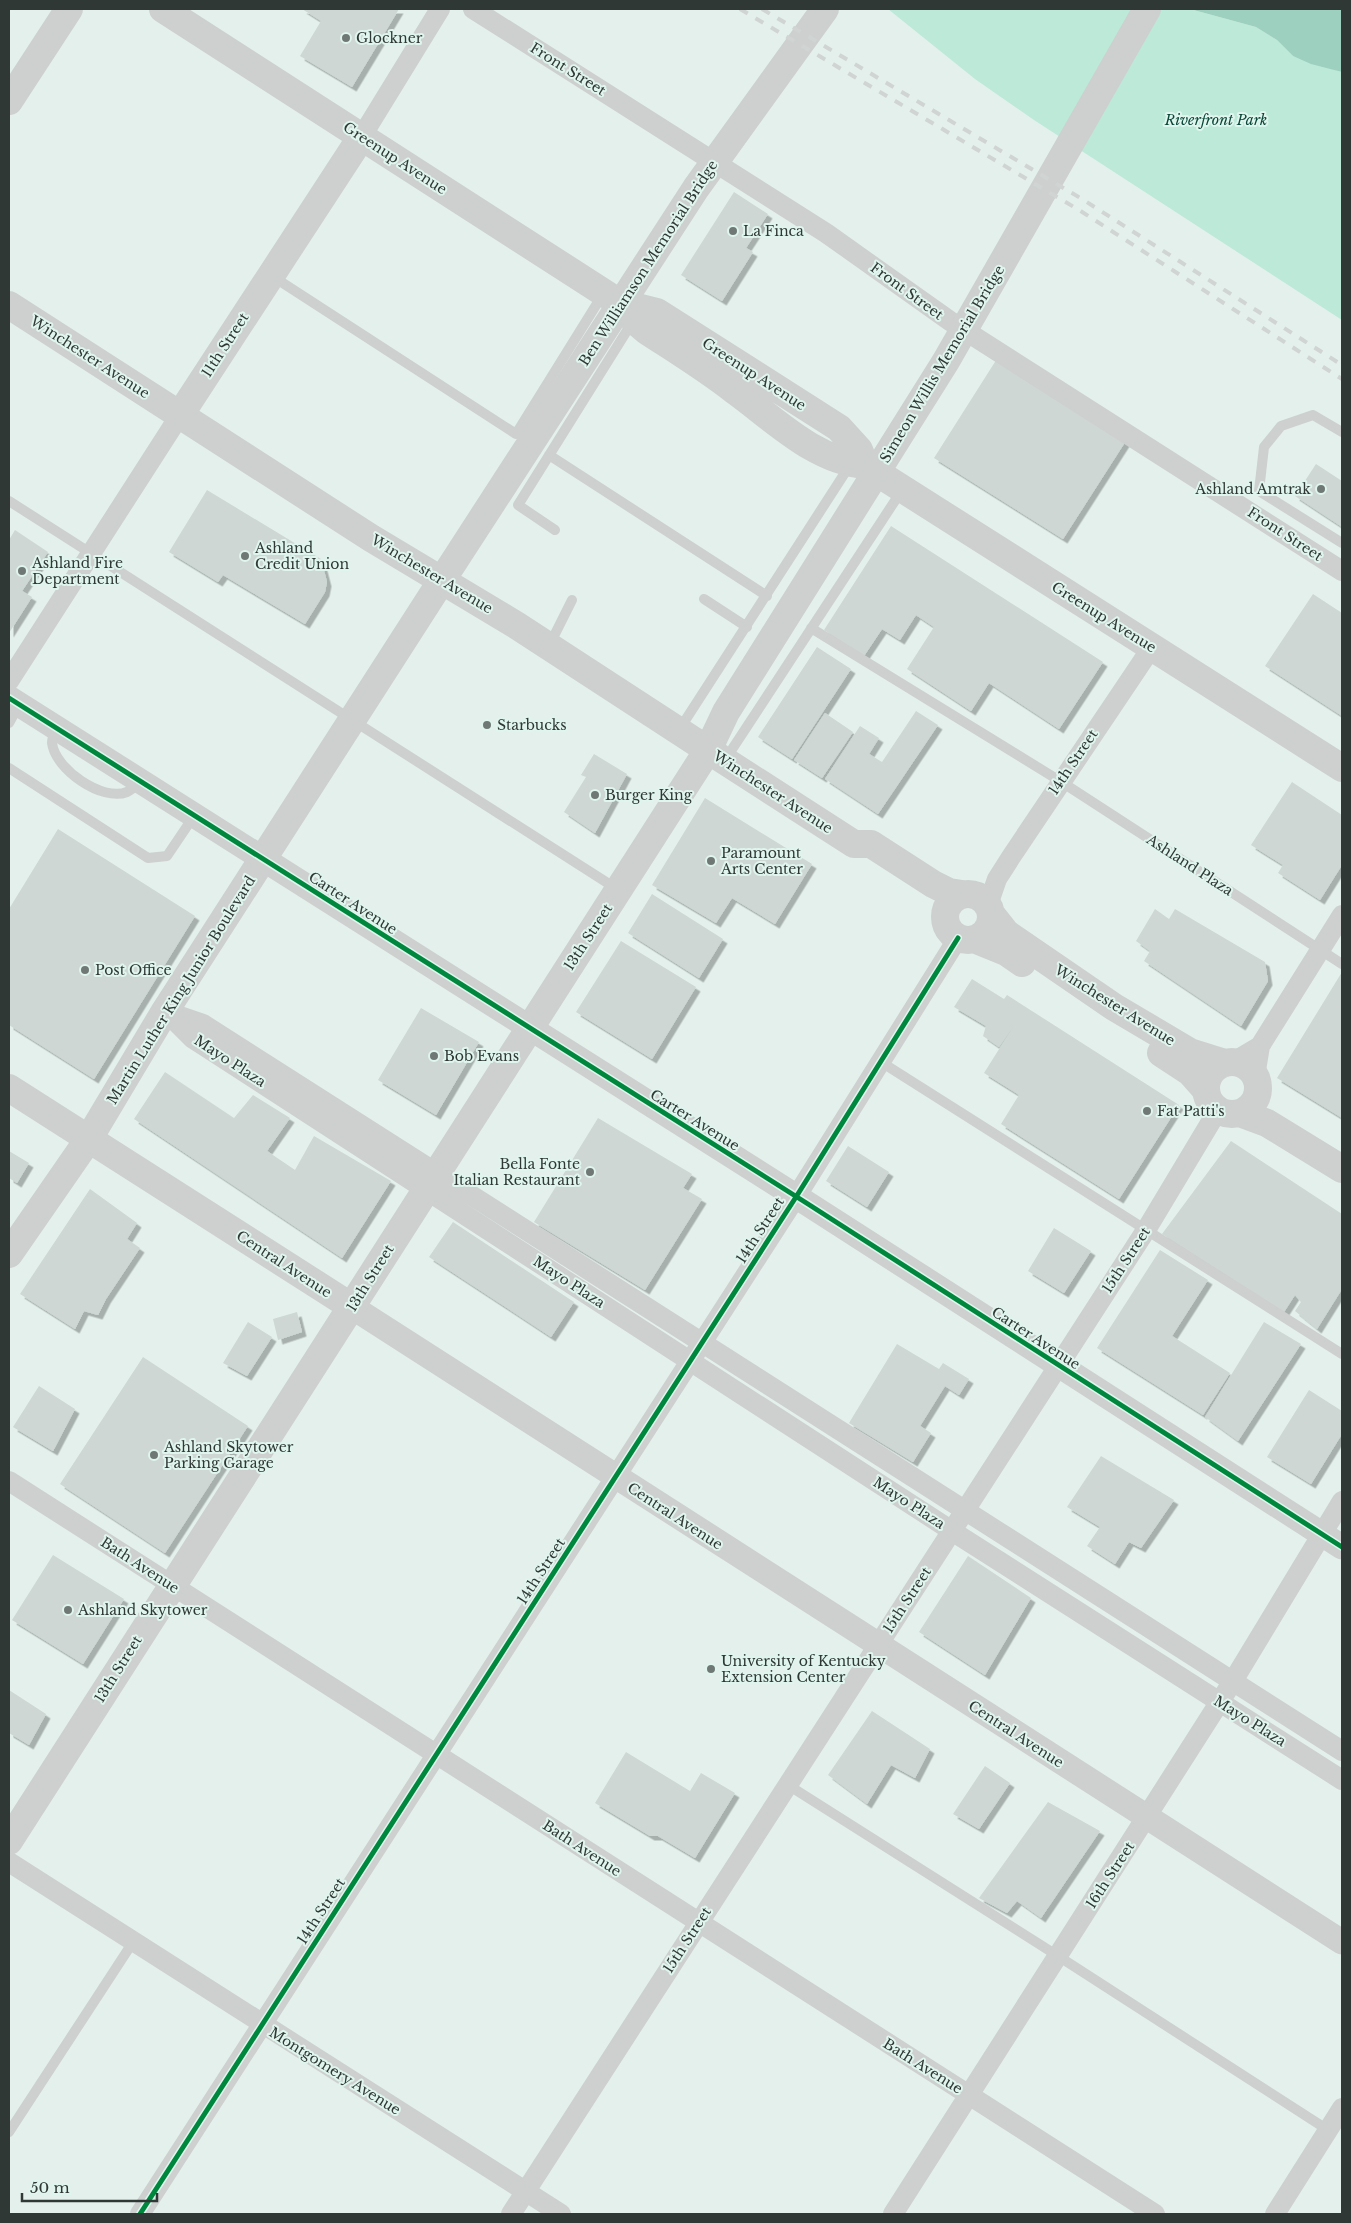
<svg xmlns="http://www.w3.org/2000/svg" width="1351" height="2223" font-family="'Libre Baskerville',serif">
<defs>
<filter id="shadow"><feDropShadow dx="4.5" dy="4.5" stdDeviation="0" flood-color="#0004"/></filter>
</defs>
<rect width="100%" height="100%" fill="#e4f0ec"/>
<path fill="#bde9d9" d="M888 9H1190L1256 27 1277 40 1293 56 1342 72V320L1034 120 975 79Z"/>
<path fill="#9dd0be" d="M1190 9H1342V72L1311 64 1293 56 1277 40 1256 27Z"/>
<path fill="#ced7d4" filter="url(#shadow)" d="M302 9H399L352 87 300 56 321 21Z
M734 192 768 214 746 248 753 252 722 301 681 275Z
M1000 354 1129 436 1063 539 934 458Z
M1316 464 1342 481V527L1295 496Z
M207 490 321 559 327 582 325 592 305 624 223 575 218 582 169 552Z
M891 526 1103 662 1059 729 989 683 971 711 907 669 934 627 916 615 900 640 882 629 864 656 824 630Z
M15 530 48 552 22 591 32 597 9 633V540Z
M1313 594 1342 613V716L1265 666Z
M817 647 851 669 792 759 758 737Z
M916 711 938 725 878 814 825 779 860 726 879 738 869 754 882 762Z
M825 713 853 732 822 778 794 760Z
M594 754 627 774 595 833 564 812 586 777 581 775Z
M1292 782 1342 815V865L1320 900 1278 873 1283 865 1251 845Z
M705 798 812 864 775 924 732 898 716 923 652 885Z
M58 829 195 916 94 1079 9 1025V909Z
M652 894 723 939 699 978 628 933Z
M1155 909 1169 919 1175 909 1265 962 1268 981 1241 1026 1144 961 1150 951 1136 941Z
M621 941 696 987 652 1059 576 1012Z
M1342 972V1118L1277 1078Z
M972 979 1004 999 1007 995 1179 1105 1119 1199 1001 1124 1019 1095 984 1073 1013 1027 999 1047 983 1036 986 1026 954 1007Z
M421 1008 479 1042 436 1115 378 1080Z
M165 1072 234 1118 253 1095 290 1118 267 1151 295 1170 314 1136 391 1181 342 1258 134 1119Z
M598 1118 692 1174 683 1188 702 1199 645 1290 534 1222Z
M1231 1141 1342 1214V1289L1317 1329 1295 1311 1301 1302 1295 1295 1284 1312 1162 1234Z
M848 1146 889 1172 867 1207 826 1181Z
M9 1151 29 1163 17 1183 9 1178Z
M90 1189 137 1223 127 1239 140 1248 106 1299 98 1315 84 1311 75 1329 20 1294Z
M453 1222 574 1302 551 1337 429 1257Z
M1054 1228 1091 1251 1064 1293 1028 1271Z
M1160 1250 1208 1280 1172 1336 1230 1373 1203 1415 1097 1348Z
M297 1312 302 1332 278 1340 273 1319Z
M248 1322 272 1337 247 1376 223 1363Z
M1264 1322 1301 1344 1238 1441 1205 1417Z
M897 1344 939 1369 943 1363 969 1379 959 1395 945 1386 920 1426 931 1433 913 1462 849 1423Z
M143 1357 248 1426 165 1553 60 1484Z
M39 1386 75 1409 53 1451 13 1427Z
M1309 1390 1342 1411V1434L1311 1484 1267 1457Z
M1101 1456 1174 1500 1141 1548 1129 1542 1115 1564 1087 1546 1100 1527 1067 1507Z
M53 1555 124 1599 83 1664 12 1620Z
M968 1556 1031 1598 985 1675 919 1632Z
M9 1690 46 1714 29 1745 9 1733Z
M872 1711 930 1749 915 1778 891 1765 867 1804 828 1775Z
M626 1752 690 1791 701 1773 735 1793 695 1858 658 1836H650L595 1803Z
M985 1766 1010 1783 979 1829 953 1814Z
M1048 1802 1100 1831 1041 1918 1017 1901 1007 1913 979 1898Z"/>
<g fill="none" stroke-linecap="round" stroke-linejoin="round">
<path stroke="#cdd0cf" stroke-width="10" d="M272 276 516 434 603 294
M1342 432 1313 415 1281 426 1264 447 1259 491 1342 543
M549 455 767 596
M9 501 617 889
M555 530 518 505 633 321
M704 599 747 627
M811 628 1060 781 1342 964
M549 646 572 600
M9 723 19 705
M56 728C54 733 52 738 52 743 55 769 102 802 127 792 131 790 136 786 140 783
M679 730 850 465
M725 760 902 490
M9 768 148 858 167 856 194 816
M881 1062 1342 1354
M788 1785 1058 1956 1328 2130
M9 2132 133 1942"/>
<path stroke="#cdd0cf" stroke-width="20" d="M473 9 826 233 950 321 1342 571
M362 136 440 9
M9 681 180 415
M988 905 997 879 1011 857 1152 647
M165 1011 192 1038 952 1531 1342 1780
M171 1013 203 1024 1342 1751
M1233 1062 1260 1046
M1255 1076 1260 1046 1342 915
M9 1481 1155 2214
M9 1862 561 2214
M140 2214 796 1197 958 938
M511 2214 1146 1230 1218 1110
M893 2214 1233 1681 1342 1501
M1275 2214 1342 2108"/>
<path stroke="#cdd0cf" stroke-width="25" d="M9 698 808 1204 1342 1547
M352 1307 1342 1942"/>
<path stroke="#cdd0cf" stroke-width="28" d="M708 750 854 844H871L933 884 949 892 962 894
M945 917a23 23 0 1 1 46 0a23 23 0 1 1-46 0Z
M991 914 1006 933 1114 1007 1190 1052 1225 1063
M974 939 1006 952 1022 963
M1161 1053 1190 1072 1206 1090
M1206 1088a26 26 0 1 1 52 0a26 26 0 1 1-52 0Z
M9 1088 352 1307
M1240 1113 1267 1123 1342 1169"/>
<path stroke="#cdd0cf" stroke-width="28" d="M9 1254 88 1140 165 1011 442 580
M9 1841 708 750"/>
<path stroke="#cdd0cf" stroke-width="28" d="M163 9 626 307 634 320 647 331C676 350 707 369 735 391 775 420 815 461 865 465L1342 768
M9 101 69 9
M9 305 371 538 516 625 708 750 726 712 946 361 1147 9
M626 307 641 308 657 312 839 428 859 450 865 465
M180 415 362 136
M442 580 696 188 825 9"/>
<path stroke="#d0d4d2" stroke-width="4" stroke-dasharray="9 9" stroke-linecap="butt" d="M740 9 1079 210 1342 379
M762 9 1082 199 1342 365"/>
<defs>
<path id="cycleway" d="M9 698 808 1204 1342 1547
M140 2214 796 1197 958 938"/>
</defs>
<use href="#cycleway" stroke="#dff5ed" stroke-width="8"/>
<use href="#cycleway" stroke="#00873e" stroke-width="5"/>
</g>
<g fill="#6f7875" stroke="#dff5ed" stroke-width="2">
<circle cx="346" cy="38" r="5"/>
<circle cx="733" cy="231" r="5"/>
<circle cx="1321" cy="489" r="5"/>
<circle cx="245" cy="556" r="5"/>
<circle cx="22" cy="571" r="5"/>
<circle cx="487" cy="725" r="5"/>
<circle cx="595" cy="795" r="5"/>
<circle cx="711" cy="861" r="5"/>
<circle cx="85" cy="970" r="5"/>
<circle cx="434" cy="1056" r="5"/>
<circle cx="1147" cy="1111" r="5"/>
<circle cx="590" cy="1172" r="5"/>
<circle cx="154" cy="1455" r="5"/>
<circle cx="68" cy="1610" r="5"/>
<circle cx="711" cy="1669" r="5"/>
</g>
<g text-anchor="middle" stroke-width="4" stroke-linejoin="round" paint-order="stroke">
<g font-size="14" fill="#303835" stroke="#dff5ed" text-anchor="start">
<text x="356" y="43">Glockner</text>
<text x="743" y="236">La Finca</text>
<text x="1311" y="494" text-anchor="end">Ashland Amtrak</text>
<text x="255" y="553">Ashland<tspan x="255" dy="16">Credit Union</tspan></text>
<text x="32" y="568">Ashland Fire<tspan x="32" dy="16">Department</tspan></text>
<text x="497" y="730">Starbucks</text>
<text x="605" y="800">Burger King</text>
<text x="721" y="858">Paramount<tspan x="721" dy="16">Arts Center</tspan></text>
<text x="95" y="975">Post Office</text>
<text x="444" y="1061">Bob Evans</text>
<text x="1157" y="1116">Fat Patti's</text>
<text x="580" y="1169" text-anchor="end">Bella Fonte<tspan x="580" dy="16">Italian Restaurant</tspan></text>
<text x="164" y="1452">Ashland Skytower<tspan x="164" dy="16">Parking Garage</tspan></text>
<text x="78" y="1615">Ashland Skytower</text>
<text x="721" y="1666">University of Kentucky<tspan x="721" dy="16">Extension Center</tspan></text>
</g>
<g font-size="14" fill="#303835" stroke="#dff5ed">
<text transform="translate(568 69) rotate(32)" y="5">Front Street</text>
<text transform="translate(395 158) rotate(33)" y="5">Greenup Avenue</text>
<text transform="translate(648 263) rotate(-57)" y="5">Ben Williamson Memorial Bridge</text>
<text transform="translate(907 291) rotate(36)" y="5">Front Street</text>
<text transform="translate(225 345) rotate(-57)" y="5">11th Street</text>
<text transform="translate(90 357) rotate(33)" y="5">Winchester Avenue</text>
<text transform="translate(942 364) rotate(-59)" y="5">Simeon Willis Memorial Bridge</text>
<text transform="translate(754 374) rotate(33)" y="5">Greenup Avenue</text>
<text transform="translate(1285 534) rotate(33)" y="5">Front Street</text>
<text transform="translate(432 574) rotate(31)" y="5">Winchester Avenue</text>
<text transform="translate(1104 617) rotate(32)" y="5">Greenup Avenue</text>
<text transform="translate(1073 762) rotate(-56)" y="5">14th Street</text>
<text transform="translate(773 792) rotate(33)" y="5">Winchester Avenue</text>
<text transform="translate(1190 865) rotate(33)" y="5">Ashland Plaza</text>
<text transform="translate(353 903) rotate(33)" y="5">Carter Avenue</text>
<text transform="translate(588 937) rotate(-57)" y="5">13th Street</text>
<text transform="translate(181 990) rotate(-58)" y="5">Martin Luther King Junior Boulevard</text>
<text transform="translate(1115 1005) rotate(32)" y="5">Winchester Avenue</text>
<text transform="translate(230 1061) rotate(33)" y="5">Mayo Plaza</text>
<text transform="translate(695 1120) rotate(32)" y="5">Carter Avenue</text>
<text transform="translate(760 1230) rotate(-57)" y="5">14th Street</text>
<text transform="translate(1126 1260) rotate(-57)" y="5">15th Street</text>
<text transform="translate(284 1264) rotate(33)" y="5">Central Avenue</text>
<text transform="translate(370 1278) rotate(-58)" y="5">13th Street</text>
<text transform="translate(569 1282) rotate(33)" y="5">Mayo Plaza</text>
<text transform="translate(1036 1338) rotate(33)" y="5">Carter Avenue</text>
<text transform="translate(909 1503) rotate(33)" y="5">Mayo Plaza</text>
<text transform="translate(675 1516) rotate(33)" y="5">Central Avenue</text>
<text transform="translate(140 1565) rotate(33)" y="5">Bath Avenue</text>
<text transform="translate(541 1571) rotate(-57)" y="5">14th Street</text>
<text transform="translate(907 1600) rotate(-57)" y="5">15th Street</text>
<text transform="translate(118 1669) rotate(-58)" y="5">13th Street</text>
<text transform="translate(1250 1721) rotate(32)" y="5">Mayo Plaza</text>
<text transform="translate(1016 1734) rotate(33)" y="5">Central Avenue</text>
<text transform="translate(582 1848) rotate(33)" y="5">Bath Avenue</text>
<text transform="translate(1110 1875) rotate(-57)" y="5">16th Street</text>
<text transform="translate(321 1911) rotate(-57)" y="5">14th Street</text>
<text transform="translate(687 1940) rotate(-57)" y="5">15th Street</text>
<text transform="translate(923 2066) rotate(32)" y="5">Bath Avenue</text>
<text transform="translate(335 2071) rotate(32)" y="5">Montgomery Avenue</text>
</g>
<g font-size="14" font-style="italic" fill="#0a4737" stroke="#dff5ed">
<text x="1216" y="125">Riverfront Park</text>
</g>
</g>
<rect width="1351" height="2223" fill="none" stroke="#303835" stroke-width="20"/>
<path d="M22 2193v8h135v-8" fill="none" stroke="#303835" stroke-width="2.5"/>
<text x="30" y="2193" font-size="15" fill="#303835" stroke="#dff5ed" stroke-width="4" paint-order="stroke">50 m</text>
</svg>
